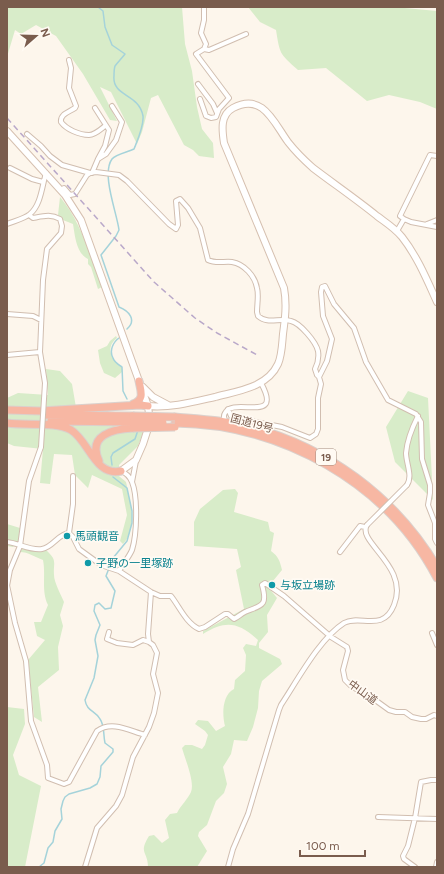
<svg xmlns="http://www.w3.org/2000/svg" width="444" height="874" font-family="Figtree,'Noto Sans JP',sans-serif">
<rect width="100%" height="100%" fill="#fdf6ec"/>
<path fill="#d8ecc9" d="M7 7H182L185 44 192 71 197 107 202 129 213 143 214 158 199 156 193 150 184 145 158 95 151 98 142 132 137 144 111 92 100 87 117 121 110 120 83 74 56 36 36 25 21 34 15 30 7 57Z
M248 7H394L437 11V109L420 102 389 95 367 101 326 68 298 70C279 53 280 54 276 30L260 22Z
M60 197C82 223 90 256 102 287L98 289 91 267 88 264V259C76 253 75 236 73 224L63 220 58 215Z
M116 336 117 338C105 347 111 360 122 368V372L115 378 104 373 100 363 98 350 107 346 110 341Z
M46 369 60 371 72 384 79 425H115L117 432H143L138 446 119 465V476C121 478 124 480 126 482 127 485 127 489 128 492 132 508 136 530 123 544L120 541 127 515 122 489 92 475 88 488 75 475 72 455 54 454 50 484 40 483 43 449 14 446 7 443V398L18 393 48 395Z
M408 391 428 398 433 500 395 462 386 427Z
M235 489 238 493 234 512 268 522 270 531 274 533 271 551C278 556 280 561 282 570L268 587 277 598 267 615 268 632 259 643V648L280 659 282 664 262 681 259 691 258 708 253 727 247 741 234 740 231 754 223 767 227 784 224 793 216 801 207 825 199 832 198 836 207 851 197 867H148C148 851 138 854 149 836L154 835 162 843 169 838 165 820 170 814 177 813C181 805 188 799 191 792 195 782 185 759 182 748L185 745H192L202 749 205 745 208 735 205 731 195 724 198 720 208 721 216 731 225 726C222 715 222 695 234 689L235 680 245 671 246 655 243 648 246 644 256 646 258 640C238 622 226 620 203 634V631L244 609 236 570 241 567 237 549 194 546V522L200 509 223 490Z
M7 524 20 528 19 540 13 547 7 546Z
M21 549 39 551 46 550C58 561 53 562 54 575 54 582 61 595 64 602L60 615 63 626 58 647 59 670 38 687 42 722 34 717 28 660 45 640 37 636 34 622H41L48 605C41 591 46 575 43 560 35 557 28 552 20 552Z
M7 707 24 709 25 724 13 755 19 775 41 786 25 867H7Z"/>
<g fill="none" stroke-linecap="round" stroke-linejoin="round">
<path stroke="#a5d3da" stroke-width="1.5" d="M98 7 103 11 105 27 112 45 125 54C122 58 118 62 115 66 114 69 114 73 114 76 112 97 139 93 143 116 144 126 138 139 134 149 128 152 116 154 112 159 101 174 117 213 119 230L116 236 101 255 119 307C129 311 137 320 127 329
M119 338C113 342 109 351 113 358 114 362 119 365 122 367L123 391 127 399
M112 465 111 457 113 453 135 439 138 430
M39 867 44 863 48 848 53 842 55 831 62 819 61 809 63 801 65 797 69 794 90 788 97 784 100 777 101 766 113 752V749L105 743C103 735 105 726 100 719 95 710 87 712 85 700L94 678 98 656 95 640 96 635 100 625 94 611 95 605 99 603 105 609 111 608 115 591 106 576 113 558 127 541 132 523V511L127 488 113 477"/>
<defs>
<path id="street" d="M204 49 206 44 201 33 204 20V7
M69 60 71 68 69 88 76 106 75 108C69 112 60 114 61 122 66 129 79 135 89 135 95 135 101 129 105 126
M198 84 213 104 217 113
M200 99 206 116 211 118 216 117 219 109 229 98 196 54 204 49 209 50 246 34
M95 108 109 130 105 146 98 159
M27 134 41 146 50 156 62 165 90 173
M10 168 32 179 43 182
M92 173 98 159 106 154 116 140 122 122 112 106
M61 190 64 188 70 195 75 194 87 175 90 173 96 172 119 175 127 181 169 224 176 229 178 225 176 201 180 199 188 208 200 228 208 260C216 264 224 261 232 262 244 264 255 276 257 288 259 295 257 304 257 312L258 316C268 325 280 317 291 321 300 323 316 342 318 351 319 357 318 363 315 369L317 375 319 377 327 361 332 339 323 316 321 292 322 287 325 286 334 304 354 328 366 362 388 400 416 414 421 422 422 459 430 485V493L428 505 435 523V539L437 543
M29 215 33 218C44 216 51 214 60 219L62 226 61 233 47 249 43 280 40 352 45 383 44 399
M404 219 400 216 430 155 437 156
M7 224C14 221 24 219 30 214 41 205 42 186 46 173
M427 224 437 220
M397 231 404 219 411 222 437 227
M7 314 33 316 41 320
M7 355 40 352
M228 409 231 416 236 418 282 427 310 438 316 434 318 429V398L321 384 319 377
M226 422C224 419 223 416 225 413 233 396 284 425 261 383
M132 482 136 461
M407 485C413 476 406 463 406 453 407 440 412 428 418 416
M69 533 73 504V476
M7 542C18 543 31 551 42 549 53 547 58 534 69 533L73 537 79 549 101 565 119 571 151 592 160 596H171C179 606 186 623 199 629L205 627 225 614H228L234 619C238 617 241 614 245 612 262 605 268 606 262 585L265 583 284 596 331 637 347 647 348 651 343 670 345 680 351 686 371 697 389 710 396 712H405L412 717 421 719H426L434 715 437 716
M340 552 360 526 365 527
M119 571C123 564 129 557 132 550 137 534 138 497 132 482 130 477 126 473 121 471
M7 585 15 623 26 661 31 721 47 765 48 778 64 784 69 782 97 731C112 720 130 731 145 735
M7 586 10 570 20 546 29 481 41 447
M109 632 107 639 117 643 133 645 143 640 149 642
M432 633 437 645
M378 817 437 819
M85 867 97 828 116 806 122 795 133 757 149 727 154 713 158 693 153 674 157 653 153 645 149 642 148 634 151 592
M228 867 233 849 248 814 279 710 281 705C297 681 320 638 344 623 360 614 383 633 394 605 410 566 356 542 367 525
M415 867 404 859 403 856 408 846 415 818 421 782 431 780H437
M436 867 437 862"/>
<path id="secondary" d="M7 131 65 195 81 220 148 406 150 422 143 444 136 460 121 471
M143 387 153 397 168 405
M148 406C171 408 193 402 215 397 237 391 267 388 278 364 282 355 282 344 283 334 285 319 287 304 284 288L224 143C222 130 220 115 233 108 263 92 274 123 288 142 295 151 304 160 313 168 334 184 356 199 377 216 385 222 395 228 402 237 417 256 427 280 437 302"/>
<path id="highway" d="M133 404C145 399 141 392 139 381
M7 410 41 411 140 405 148 406
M45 415 133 416
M175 417C199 419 223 420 247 426 326 446 395 496 437 567
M51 421 133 422
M7 423C26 426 56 421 71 430 89 441 95 477 121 471
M175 423C281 424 387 482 437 578
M99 461C87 435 113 429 133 428"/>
</defs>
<use href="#street" stroke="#d1beb0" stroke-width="6"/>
<use href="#secondary" stroke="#d6c0b0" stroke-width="8"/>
<use href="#highway" stroke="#dad1cd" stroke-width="9"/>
<use href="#street" stroke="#fff" stroke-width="4"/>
<use href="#secondary" stroke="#fff" stroke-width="6"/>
<use href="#highway" stroke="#f7b7a3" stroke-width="7"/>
<path stroke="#b9a8c9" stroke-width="1.5" stroke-dasharray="6 4" stroke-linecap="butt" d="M7 118 154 282 195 318 217 333 259 356"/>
<defs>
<path id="street-bridge" d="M41 447 44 399
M367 525 407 485"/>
<path id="highway-bridge" d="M133 416 175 417
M133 422 163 423
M133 428 175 427"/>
</defs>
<use href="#street-bridge" stroke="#d1beb0" stroke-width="6" stroke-linecap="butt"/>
<use href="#highway-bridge" stroke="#dad1cd" stroke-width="9" stroke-linecap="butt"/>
<use href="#street-bridge" stroke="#fff" stroke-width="4"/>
<use href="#highway-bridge" stroke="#f7b7a3" stroke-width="7"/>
</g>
<g fill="#0f9aa8" stroke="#fffaf3" stroke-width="1.5">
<circle cx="67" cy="536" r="4"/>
<circle cx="88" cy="563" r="4"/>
<circle cx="272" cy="585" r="4"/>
</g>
<g text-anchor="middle" stroke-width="3.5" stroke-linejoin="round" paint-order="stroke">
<rect fill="#fffaf3" stroke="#a28b7f" stroke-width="1" x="316" y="449" width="20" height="16" rx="3"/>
<g font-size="10" font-weight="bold" fill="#7a5c4d">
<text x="326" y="461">19</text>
</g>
<g font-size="11" fill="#7a5c4d" stroke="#fffaf3">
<text transform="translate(252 423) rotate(15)" y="4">国道19号</text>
<text transform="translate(363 692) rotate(36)" y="4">中山道</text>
</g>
<g font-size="11" fill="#0d838f" stroke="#fffaf3" text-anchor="start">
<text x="75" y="540">馬頭観音</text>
<text x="96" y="567">子野の一里塚跡</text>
<text x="280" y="589">与坂立場跡</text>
</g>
</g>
<rect width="444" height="874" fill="none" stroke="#7a5c4d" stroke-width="16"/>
<g transform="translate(36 36) rotate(70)" stroke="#fffaf3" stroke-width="3" paint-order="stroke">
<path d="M0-3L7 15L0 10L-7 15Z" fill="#7a5c4d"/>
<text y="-6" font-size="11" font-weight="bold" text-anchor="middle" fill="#7a5c4d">N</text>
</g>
<path d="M300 850v6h65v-6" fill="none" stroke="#7a5c4d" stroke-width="2"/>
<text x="306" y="850" font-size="12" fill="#7a5c4d" stroke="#fffaf3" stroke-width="3" paint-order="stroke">100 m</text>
</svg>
